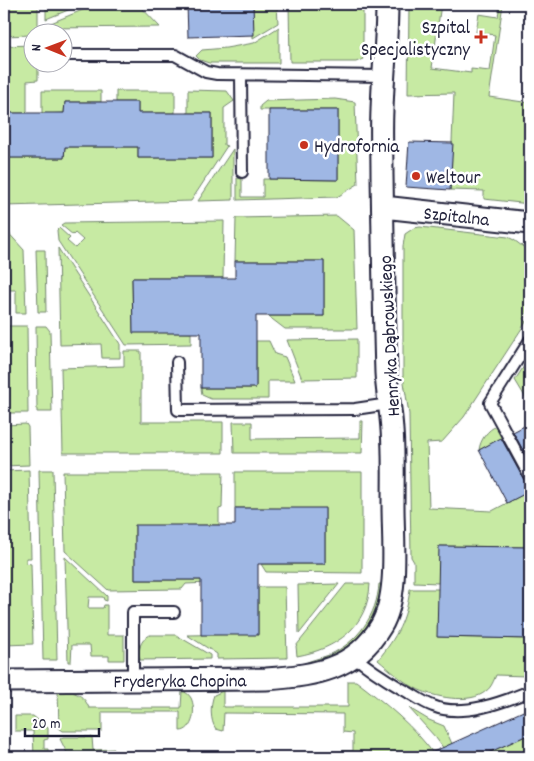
<svg xmlns="http://www.w3.org/2000/svg" width="534" height="761" font-family="Dekko,sans-serif">
<rect width="100%" height="100%" fill="#fff"/>
<filter id="ink" filterUnits="userSpaceOnUse"><feTurbulence type="fractalNoise" baseFrequency=".02" numOctaves="2"/><feDisplacementMap in="SourceGraphic" scale="10" xChannelSelector="R" yChannelSelector="G"/><feConvolveMatrix kernelMatrix="1 2 1 2 8 2 1 2 1" color-interpolation-filters="sRGB"/></filter>
<g filter="url(#ink)">
<path fill="#c7eaa3" stroke="#74866f" d="M4 4H38V32H32V35L4 36Z
M46 4H83L46 19Z
M97 4H138L160 27 46 28V25Z
M253 4H277L278 23 253 38Z
M289 4H363V59L356 62H290Z
M409 4H441L432 68 471 73V69L490 71 495 35 476 32 479 14 498 17 500 4H503L489 97 530 103V204L484 199V191L450 190 454 93 408 94Z
M279 27V63H209L200 60 196 56 202 50 226 48 254 43Z
M32 45V62L38 63V80L27 81V113H4V46Z
M188 90 227 91 234 101 224 108V145L227 146 191 201 4 206V158H64L65 147H138V158H212V113H188Z
M42 91H101V102H65L64 113 42 114Z
M116 91H175V113H138V102H116Z
M335 99 355 102 358 184 337 197 237 200V178L242 179V197H263V179L338 180V110H260V106L266 101Z
M233 149V200L198 201Z
M337 216 354 230 357 329H285L268 316H324V261H235L236 218Z
M224 221 223 278H132L133 332 191 333V344L126 345 58 241 57 230 59 228 70 238 67 241 75 248 83 240 75 233 73 235 61 225 64 223Z
M420 227 508 237 514 240 530 252V306L523 319 526 322 464 417 442 442 427 443 429 508 492 511 528 492 501 439 479 450C480 440 488 429 497 426L530 487V547L440 546 439 583 414 582V562L411 557 409 414 403 376V246L405 234 414 228Z
M4 228 24 250 26 313H16V290H9V265H4Z
M58 248 120 344V358H102L101 344 60 345Z
M36 250H45L46 312H38Z
M4 326H27L28 413H4V398L9 397V344H4Z
M36 326H46L50 331 52 412H37Z
M357 339V378L302 379 287 340Z
M256 341H269L275 354 285 357 295 381H268V399H211L202 395 201 388H256Z
M124 351H141V422H223V453H63L61 368 124 366Z
M530 357V405L515 380Z
M360 421H363L362 453H234L233 422H252V439L360 438Z
M26 424 28 427 29 465 4 466V425Z
M29 470 31 558H26V563L31 564 33 644 4 645V471Z
M39 470H53L57 660H43Z
M63 472H223L222 508 219 509V525L135 526V580H209V583L186 584 182 589 108 590 65 551Z
M235 472H362V573L266 572 261 564H325V509L235 508Z
M65 557 107 596V601L104 600 103 597H89L88 608H103L104 605H107V635H124V660H109V656H91L90 645H72L71 662H68Z
M339 584 299 634 298 585Z
M346 584H370C368 627 336 649 297 656L296 646Z
M379 584H381V586C375 630 347 657 303 664 310 660 321 658 329 655 358 642 377 615 379 584Z
M260 587H285L287 658 217 659V654L187 635 258 634V588Z
M410 589H439L438 637 529 639 530 601V673L526 676 496 675C494 680 491 688 486 691 471 705 432 697 415 688 402 681 390 670 378 660 397 636 406 621 410 589Z
M150 635H176L210 655V659L140 660C138 649 140 640 150 635Z
M348 681H356C386 704 414 726 436 757H343V751H353V733L343 732V714L224 713 223 731 216 729C210 721 210 705 214 695L223 691V707H348Z
M58 691C73 691 83 693 89 708H181L182 691C185 692 189 694 191 698 196 708 194 731 180 731V712H102V731H63L59 728Z
M409 708 429 720 444 726 458 757H450L436 738Z
M15 716H33L48 728V739L44 740V749H48V757H34L33 731H15Z
M530 734V757H479Z
M63 737H92L93 750 114 749V757H69L60 739Z"/>
<path fill="#9fb7e4" stroke="#22223b" d="M187 4H253L254 35 188 37Z
M65 102H138V113H212V158H138V147H65L64 158H4V113H64Z
M269 110H338V180L269 179Z
M409 142 453 143 450 190 406 187Z
M235 261H324V316H256V388H201V333H133L132 278H235Z
M530 423V463L513 432Z
M501 438 524 480 530 484V491L507 503 479 450Z
M235 508H325V564H258V635H201V580H135V525H235Z
M439 546 530 547V639L437 637Z
M530 708V734L479 757H422Z"/>
<g fill="none" stroke-linecap="round" stroke-linejoin="round">
<defs>
<path id="service" d="M62 55H175L206 72 217 74 385 76
M241 75 242 172
M530 340 490 403 530 477
M177 362 178 410 355 409 389 404
M354 656C369 669 385 679 402 689 412 694 422 702 433 706 462 718 503 702 530 691
M133 680V612H174"/>
<g id="minor">
<path id="s1" d="M383 207 530 223"/>
<path id="s2" d="M4 681 266 679C313 676 355 670 381 626 399 596 393 541 393 506 393 481 394 455 392 430 391 411 387 392 386 373 384 307 383 241 382 175 382 153 381 132 382 110 383 75 387 39 387 4"/>
</g>
</defs>
<use href="#service" stroke="#22223b" stroke-width="14"/>
<use href="#minor" stroke="#22223b" stroke-width="25"/>
<use href="#service" stroke="#fff" stroke-width="10"/>
<use href="#minor" stroke="#fff" stroke-width="21"/>
</g>
</g>
<g fill="#c8321e" stroke="#fff" stroke-width="2">
<path d="M478.5 29.5h5v5h5v5h-5v5h-5v-5h-5v-5h5z"/>
<circle cx="304" cy="145" r="5"/>
<circle cx="416" cy="176" r="5"/>
</g>
<g text-anchor="middle" stroke-width="5" stroke-linejoin="round" paint-order="stroke">
<g font-size="19" fill="#22223b" stroke="#fff" text-anchor="start">
<text x="470" y="33" text-anchor="end">Szpital<tspan x="470" dy="22">Specjalistyczny</tspan></text>
<text x="314" y="152">Hydrofornia</text>
<text x="426" y="183">Weltour</text>
</g>
<g font-size="19" fill="#22223b" stroke="#fff">
<text dy="7" stroke="none"><textPath href="#s1" startOffset="74">Szpitalna</textPath></text>
<text transform="translate(388 336) rotate(-93)" y="7">Henryka Dąbrowskiego</text>
<text dy="7" stroke="none"><textPath href="#s2" startOffset="176">Fryderyka Chopina</textPath></text>
</g>
</g>
<rect width="534" height="761" fill="none" stroke="#fff" stroke-width="20"/>
<rect x="10" y="10" width="514" height="741" fill="none" stroke="#22223b" stroke-width="2" filter="url(#ink)"/>
<g transform="translate(48 48) rotate(271)"><circle r="24" fill="#ffffff" stroke="#a7a7b1"/>
<path d="M0-4L9 19L0 12L-9 19Z" fill="#c8321e"/>
<text y="-8" font-size="14" font-weight="bold" text-anchor="middle" fill="#22223b">N</text>
</g>
<path d="M25 728v8h74v-8" fill="none" stroke="#22223b" stroke-width="2.5"/>
<text x="32" y="728" font-size="15" fill="#22223b" stroke="#ffffff" stroke-width="4" paint-order="stroke">20 m</text>
</svg>
